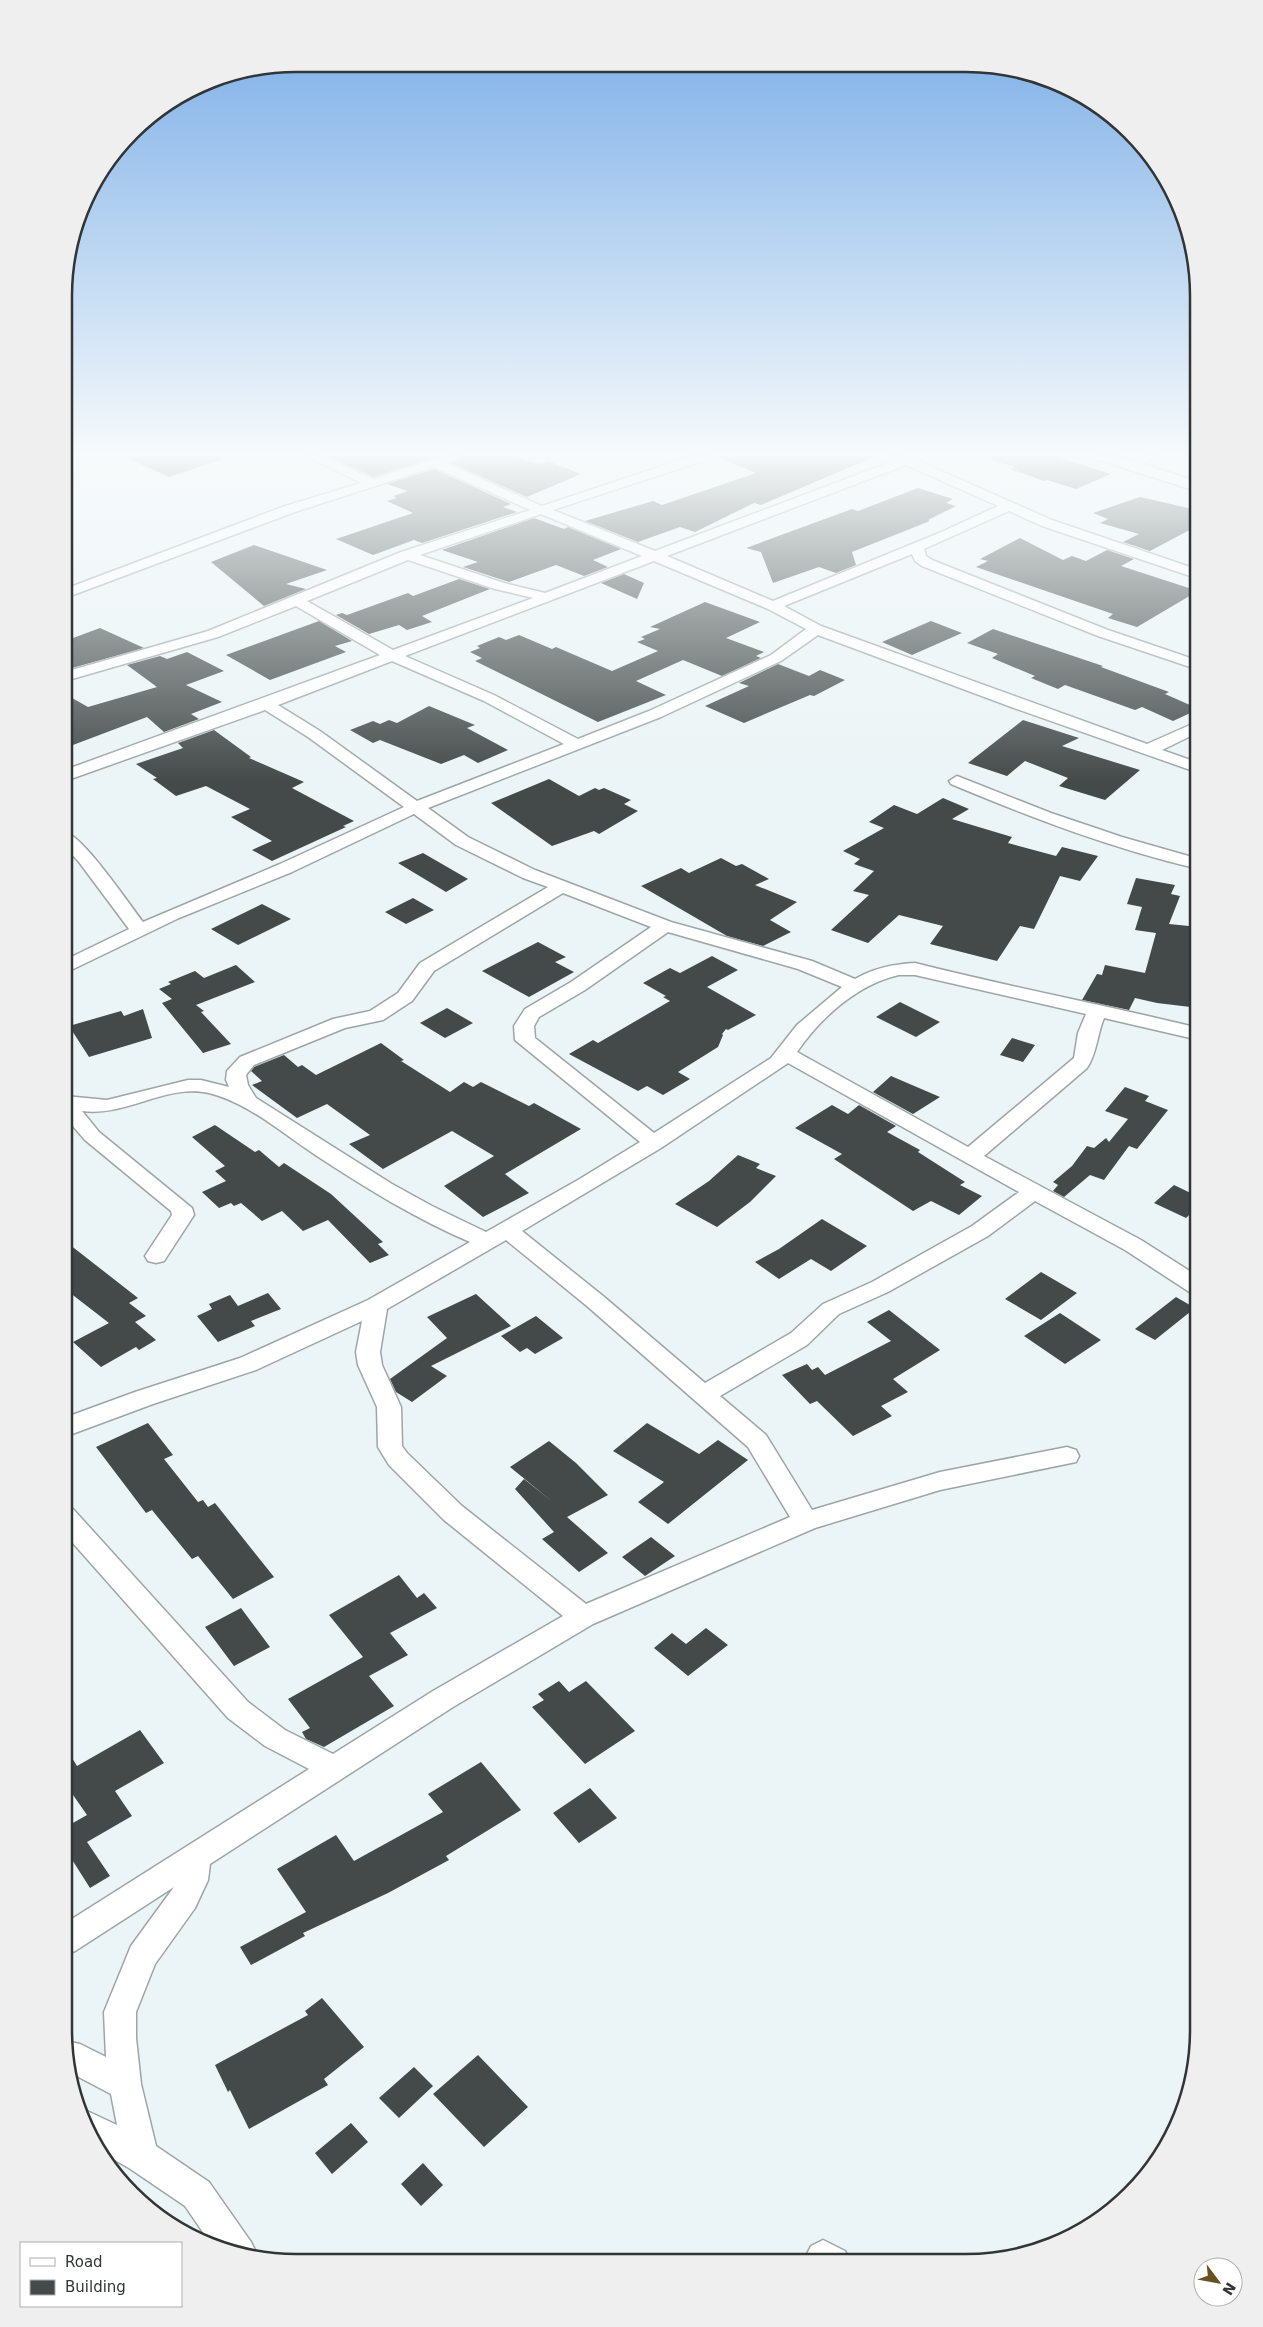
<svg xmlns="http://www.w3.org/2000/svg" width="1263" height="2327" font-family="'DejaVu Sans',sans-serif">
<rect width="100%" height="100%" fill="#ebf4f6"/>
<path fill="#434a49" d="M123 456H219L220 460 169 477Z
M327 456H438L373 477Z
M465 456H513L539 464 548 461 581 474 527 497 451 463Z
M716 456H876L761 505 754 503 695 532 680 527 638 542 585 521 653 501 662 505 756 473Z
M992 456H1054L1111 474 1076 489 1047 480 1044 481 1010 469 1015 467 991 460Z
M434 469 511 504 503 507 517 512 422 543 414 540 373 555 336 539 413 513 387 501 397 498 393 496 408 491 387 484Z
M918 488 953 499 946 503 956 506 928 520 930 521 852 552 856 565 836 573 819 567 773 583 761 552 746 548 852 509 858 511Z
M1140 497 1188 508 1199 502V525L1150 551 1123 542 1139 534 1100 523 1108 519 1093 513Z
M534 518 564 529 568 527 621 549 593 560 608 567 584 576 556 565 509 582 463 567 478 562 442 550Z
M1020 538 1063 560 1072 556 1086 561 1107 550 1134 559 1121 566 1198 591 1137 627 1108 618 1113 614 976 567 988 561 980 559Z
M254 545 327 570 286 584 306 589 264 606 211 562Z
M624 574 644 583 637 599 601 583Z
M459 579 490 589 422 616 432 622 407 630 399 625 369 634 336 615 342 613 347 615 408 593 413 596Z
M705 602 760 622 726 638 764 652 756 656 761 658 722 676 683 660 636 681 666 695 598 722 475 661 482 658 470 652 480 648 477 646 499 637 506 640 519 635 552 649 556 647 612 671 658 651 637 642 645 639 641 637 660 629 650 627Z
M319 621 352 641 335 646 346 652 270 680 226 655Z
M931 621 962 633 912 655 882 642Z
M100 628 144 648 65 670V641Z
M993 629 1103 666 1101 667 1169 692 1165 694 1199 709 1173 721 1142 707 1135 710 1065 685 1058 689 1031 678 1035 676 992 658 998 654 967 643Z
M187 652 224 671 186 685 222 702 191 714 199 719 164 732 147 717 65 748V694L88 707 157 687 127 665 160 656 167 659Z
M778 664 809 676 820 670 845 680 814 696 810 695 744 723 705 706 749 686 739 683Z
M429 706 475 725 467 728 508 750 478 763 464 755 441 764 380 740 373 743 350 730 373 721 380 724 389 720 397 723Z
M1023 720 1079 738 1062 746 1140 770 1105 800 1059 786 1068 778 1025 761 1007 776 968 763Z
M214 730 251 757 249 758 304 782 292 788 354 821 343 826 346 827 272 861 252 850 272 841 231 817 250 809 206 786 176 796 153 779 157 778 136 764 183 748 178 743Z
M549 779 579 796 595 788 599 790 604 788 631 800 624 804 638 811 599 834 594 831 552 846 491 803Z
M943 798 969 809 952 819 1012 837 1008 843 1056 856 1062 847 1098 856 1080 881 1060 876 1034 929 1020 926 997 961 930 944 943 926 899 915 868 943 831 930 869 895 853 891 874 871 854 864 860 859 843 851 884 828 869 822 894 805 917 814Z
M423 853 468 879 446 892 398 863Z
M721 858 736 866 742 864 769 879 755 885 797 902 770 920 791 932 763 946 727 936 641 886 681 868 689 873Z
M1136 878 1175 885 1171 894 1180 896 1169 924 1199 927V1008L1157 1003 1135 998 1129 1010 1082 1000 1097 974 1102 975 1105 965 1145 973 1156 933 1135 930 1142 907 1127 904Z
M413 898 434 910 406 924 385 912Z
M262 904 291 919 238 945 211 929Z
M538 942 566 957 555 962 574 972 529 997 482 971Z
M712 956 738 970 707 987 756 1015 728 1030 726 1029 722 1034 723 1035 718 1047 678 1072 690 1079 663 1095 647 1086 638 1091 569 1054 593 1040 598 1043 670 1001 663 997 666 996 643 983 670 968 680 973Z
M236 965 255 982 196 1005 204 1011 201 1012 231 1044 203 1053 162 1003 172 999 159 989 171 984 168 982 195 971 204 978Z
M900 1002 940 1022 916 1037 876 1017Z
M447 1008 473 1023 445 1038 420 1023Z
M143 1009 152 1038 89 1057 69 1026 121 1011 124 1016Z
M1012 1038 1035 1045 1023 1062 1000 1055Z
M381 1043 404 1060 401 1061 450 1092 464 1082 473 1087 481 1082 529 1106 534 1103 581 1129 505 1174 529 1193 483 1217 444 1186 494 1156 452 1131 383 1169 349 1144 370 1135 327 1104 297 1118 252 1085 262 1081 251 1071 254 1067 284 1055 298 1067 302 1065 316 1075Z
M891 1076 940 1097 913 1114 873 1092Z
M1125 1087 1149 1096 1145 1101 1168 1110 1137 1149 1129 1146 1104 1180 1090 1175 1064 1197 1053 1191 1058 1185 1053 1182 1072 1166 1087 1146 1094 1148 1106 1138 1109 1142 1128 1119 1105 1111Z
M832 1105 848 1114 859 1105 896 1126 887 1132 920 1150 918 1152 965 1182 960 1185 982 1196 959 1215 931 1201 913 1211 834 1159 842 1154 795 1128Z
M215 1125 255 1152 259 1150 279 1167 284 1163 331 1194 383 1242 378 1244 389 1255 370 1263 328 1220 303 1231 282 1211 262 1221 241 1203 234 1206 231 1203 219 1208 202 1192 226 1181 215 1171 225 1166 192 1137Z
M738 1155 760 1164 756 1168 776 1176 750 1202 717 1227 675 1204 709 1181Z
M1174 1185 1199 1197V1205L1186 1218 1154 1203Z
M822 1219 867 1246 831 1271 811 1259 779 1279 755 1262 779 1249Z
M65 1241 138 1298 129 1303 146 1316 135 1322 156 1340 139 1350 136 1347 101 1367 73 1342 109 1323 65 1289Z
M1041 1272 1077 1293 1041 1320 1005 1299Z
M268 1293 281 1309 251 1321 255 1326 218 1342 197 1316 212 1309 209 1304 230 1295 238 1306Z
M476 1294 511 1326 431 1366 447 1376 412 1402 396 1392 390 1379 447 1338 427 1317Z
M1176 1297 1195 1308 1155 1340 1135 1329Z
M889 1310 940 1350 893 1379 908 1392 881 1406 892 1416 853 1436 817 1401 810 1404 782 1375 807 1364 812 1370 818 1367 825 1375 891 1341 867 1322Z
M1060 1313 1101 1340 1065 1364 1024 1336Z
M536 1316 563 1338 535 1354 527 1348 520 1352 501 1336Z
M148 1423 173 1455 164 1459 198 1502 203 1500 208 1507 215 1503 274 1577 233 1599 198 1556 192 1559 152 1510 146 1513 96 1447Z
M647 1423 699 1454 718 1440 748 1460 668 1524 638 1502 664 1482 613 1451Z
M549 1441 576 1463 608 1495 567 1517 608 1553 579 1572 542 1539 554 1532 515 1489 524 1479 554 1503 510 1467Z
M651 1537 675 1556 645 1576 622 1557Z
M399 1575 417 1598 424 1593 437 1608 390 1633 408 1655 369 1676 394 1706 324 1747 306 1739 302 1732 310 1728 288 1699 363 1657 329 1615Z
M241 1608 270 1647 234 1666 205 1627Z
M706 1628 728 1645 688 1676 654 1648 672 1633 686 1644Z
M559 1681 569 1692 586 1681 635 1731 585 1764 532 1707 544 1700 538 1694Z
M140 1730 164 1763 115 1791 132 1816 87 1842 110 1876 90 1888 64 1847V1828L87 1815 64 1782V1745L77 1766Z
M481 1762 521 1810 446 1856 449 1860 388 1893 303 1933 305 1936 251 1965 240 1947 306 1912 277 1869 336 1835 354 1861 443 1812 428 1794Z
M590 1788 617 1818 579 1843 553 1813Z
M322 1998 364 2047 324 2079 328 2085 249 2129 230 2090 228 2092 215 2065 308 2015 305 2011Z
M478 2055 528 2107 484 2147 433 2094Z
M414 2067 433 2086 399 2118 379 2098Z
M351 2123 368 2142 332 2174 315 2153Z
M423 2163 443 2185 421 2206 401 2184Z"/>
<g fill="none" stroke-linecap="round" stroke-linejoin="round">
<defs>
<path id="minor" d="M306 456H322L373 479 444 456H463L446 463 542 506 692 456H711L709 459 553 510 655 551 896 460 891 456H907L1052 520 1199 570V579L1042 526 1009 511 924 549 926 556 932 560 1108 630 1199 661V670L1098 636 922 566 915 561 912 554 784 606 821 626 1147 744 1199 721V732L1162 750 1199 763V773L1014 708 818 635 781 661 661 717 428 808 468 837 535 870 671 922 812 961 855 979C874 968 894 964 915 963 1010 987 1104 1005 1199 1028V1040L1104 1018C1097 1035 1097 1053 1087 1068L984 1156 1141 1240 1199 1277V1296L1191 1293 1125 1250 1035 1201 988 1236 888 1292 839 1314 807 1345 720 1396 766 1435 812 1510 940 1472 1067 1447 1076 1450 1079 1456 1076 1462 940 1490 815 1528 593 1624 453 1707 210 1864 208 1880 195 1908 155 1964 136 2012V2038L141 2084 156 2146 209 2182 251 2242 257 2254 255 2258 213 2247 185 2206 129 2168 99 2151 80 2114 87 2111 117 2125 111 2094 71 2073 65 2041 80 2044 106 2057 104 2012 131 1946 174 1887 75 1951 64 1955V1924L309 1769 265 1746 228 1718 64 1533V1507L73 1509 248 1702 285 1730 333 1754 433 1691 563 1616 444 1520 389 1465 378 1447 377 1407 358 1365 356 1352 362 1321 256 1370 153 1404 64 1437V1418L135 1392 240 1358 368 1300 470 1242C416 1219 366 1188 317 1156 283 1134 249 1103 209 1093 167 1083 126 1117 82 1111L99 1132 192 1208 194 1215 164 1261 156 1263 148 1261 145 1256 172 1215 171 1211 85 1140 65 1117V1096L107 1100 188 1080H201L229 1087 226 1080 227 1071 240 1057 333 1019 370 1011 398 993 420 963 548 887 523 878 456 845 414 814 292 872 179 918 65 973V960L129 929 79 862 65 847V832C84 837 129 904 143 922L280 864 404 807 308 737 265 710 65 781V770L380 655 296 606 218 637 65 681V672L208 631 401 552 530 510 434 467 295 512 65 598V589L285 506 361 483ZM906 465 998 506 939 533 773 601 667 556ZM541 514 642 556 545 593 504 583 420 555ZM408 560 495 589 533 598 393 650 307 601ZM654 561 768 609 806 629 771 655 649 711 578 739 494 695 405 656ZM392 661 484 701 564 744 417 801 320 731 278 705ZM563 893 651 927 571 982 525 1009 514 1026 515 1040 640 1142 578 1180 486 1232 432 1206 392 1184 256 1098 248 1085 246 1075 254 1065 345 1028 383 1020 412 1001 434 971ZM668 932 798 969 842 987 797 1025 771 1058 654 1133 535 1038 534 1026 539 1017 585 990ZM899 975H915L1086 1014 1078 1033 1074 1058 968 1147 797 1052C820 1018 858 984 899 975ZM788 1063 1019 1192 972 1226 872 1282 823 1304 791 1333 705 1383 603 1296 522 1231 661 1148ZM506 1240 587 1306 748 1447 790 1517 586 1604 462 1506 407 1453 402 1446 401 1407 382 1365 380 1352 387 1309Z
M1143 456H1159L1131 470 1125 466Z
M65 465 69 466 73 476 65 482Z
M957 776 1051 813 1122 837 1199 859V869C1114 849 1032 818 951 784L949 781Z
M823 2240 845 2251 851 2263H807L805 2258 811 2246Z"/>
<path id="tertiary" d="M1093 456H1117L1199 482V492L1096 459Z"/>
</defs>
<use href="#minor" stroke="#9da5a7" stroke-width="3"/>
<use href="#tertiary" stroke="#9da5a7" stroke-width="3"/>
<use href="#minor" fill="#fff" fill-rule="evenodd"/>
<use href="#tertiary" fill="#fff" fill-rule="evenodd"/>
</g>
<linearGradient id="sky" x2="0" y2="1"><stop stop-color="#75aae6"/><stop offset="0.58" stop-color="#f6fafb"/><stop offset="1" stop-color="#f6fafb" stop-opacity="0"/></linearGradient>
<rect width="1263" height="782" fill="url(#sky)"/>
<path d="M0 0H1263V2327H0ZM296 72H966A224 224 0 0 1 1190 296V2030A224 224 0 0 1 966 2254H296A224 224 0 0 1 72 2030V296A224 224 0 0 1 296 72Z" fill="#efefef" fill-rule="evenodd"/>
<path fill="none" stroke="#323536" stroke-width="2.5" d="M296 72H966A224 224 0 0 1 1190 296V2030A224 224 0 0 1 966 2254H296A224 224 0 0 1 72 2030V296A224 224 0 0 1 296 72Z"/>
<rect x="20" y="2242" width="162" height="65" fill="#ffffff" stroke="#adaeaf"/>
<rect x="30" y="2258" width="25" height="8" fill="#ffffff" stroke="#adaeaf"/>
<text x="65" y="2267" font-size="15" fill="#323536">Road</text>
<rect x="30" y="2280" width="25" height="15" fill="#434a49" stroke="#adaeaf"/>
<text x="65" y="2292" font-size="15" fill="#323536">Building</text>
<g transform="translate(1218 2282) rotate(122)"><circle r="24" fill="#ffffff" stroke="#adaeaf"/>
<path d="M0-4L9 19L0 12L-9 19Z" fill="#6a5122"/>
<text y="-8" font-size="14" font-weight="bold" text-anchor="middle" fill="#323536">N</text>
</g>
</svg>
